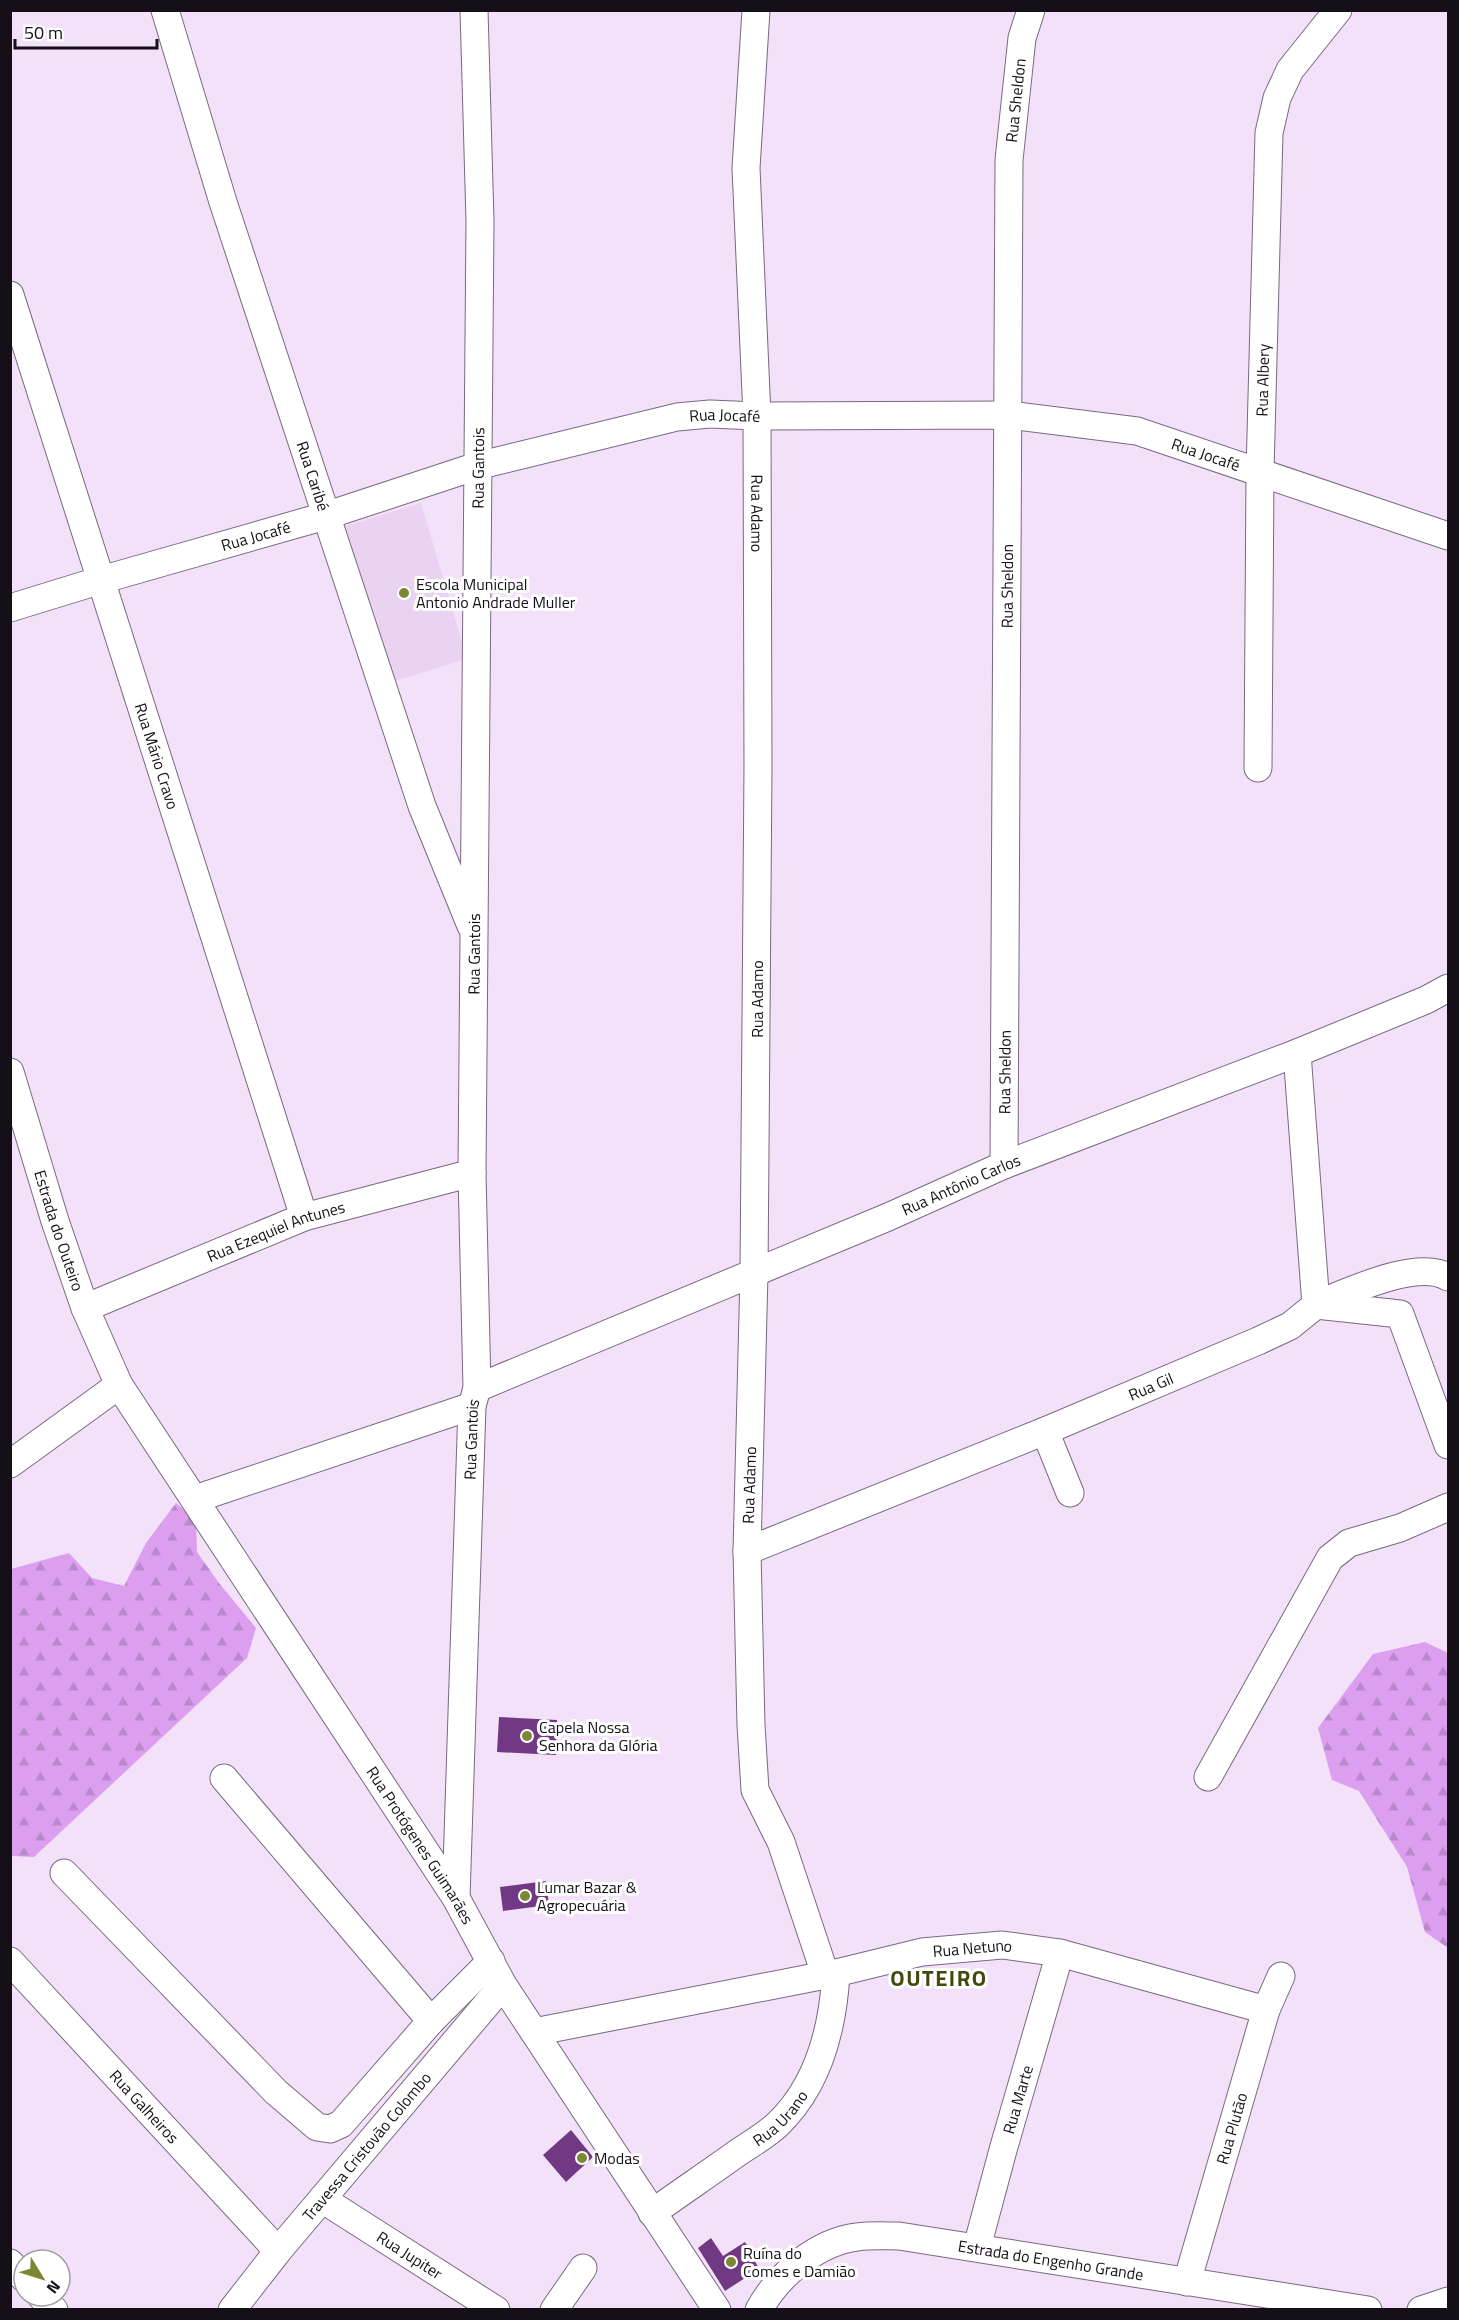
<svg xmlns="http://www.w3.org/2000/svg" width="1459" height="2320" font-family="'Titillium Web',sans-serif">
<defs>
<pattern id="forest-firs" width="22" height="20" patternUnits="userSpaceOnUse" patternTransform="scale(1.5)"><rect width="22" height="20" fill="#dc9ff0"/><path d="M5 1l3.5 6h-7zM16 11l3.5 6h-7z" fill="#bc88cd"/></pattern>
</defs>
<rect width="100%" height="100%" fill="#f3e1f9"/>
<path fill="#e9d3f1" d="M421 503 467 659 388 683 342 527Z"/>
<path fill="url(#forest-firs)" d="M176 1503 196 1520 197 1552 219 1583 256 1628 247 1658 34 1857 11 1856V1569L69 1553 92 1578 124 1586 146 1543Z
M1425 1642 1448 1653V1948L1425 1932 1407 1867 1359 1791 1332 1780 1318 1728 1373 1654Z"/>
<path fill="#713983" d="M499 1717 557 1720 556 1755 497 1752Z
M546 1881 549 1905 503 1911 500 1887Z
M571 2130 593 2157 566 2182 543 2155Z
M711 2238 723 2256 745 2242 759 2269 725 2291 698 2248Z"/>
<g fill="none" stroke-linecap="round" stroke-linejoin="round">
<defs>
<g id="minor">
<path id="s1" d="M165 10 223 202 422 806 471 926"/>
<path id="s2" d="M756 10 746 168 757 416 758 766 754 1274 747 1551 751 1725 755 1790 781 1842 825 1974"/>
<path id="s3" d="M10 295 304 1217"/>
<path id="s4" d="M10 608 101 580 325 516 477 466 677 417 710 414 757 416 1009 415 1137 431 1448 536"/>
<path id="s5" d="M1258 768 1260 472 1269 133 1277 98 1290 70 1338 10"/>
<path id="s6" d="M10 1072 55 1221 85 1308 119 1385 456 1898 503 1985 717 2310"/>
<path id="s7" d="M1004 1165 1009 160 1022 38 1031 10"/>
<path d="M1320 1303C1351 1291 1417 1259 1448 1277"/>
<path d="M1316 1305 1400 1314 1448 1445"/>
<path id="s8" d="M85 1308 304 1217 472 1173"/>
<path id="s9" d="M477 1388 888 1217 1004 1165 1297 1053 1426 1000 1448 988"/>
<path d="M1045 1431 1070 1493"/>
<path d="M10 1464 119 1385"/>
<path d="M195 1499 472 1406"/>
<path id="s10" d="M747 1551 1045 1431 1258 1341 1290 1326 1316 1305 1297 1053"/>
<path d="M1208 1777 1330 1558 1349 1543 1400 1528 1448 1507"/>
<path d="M224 1778 431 2021"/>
<path d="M64 1873 276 2092 317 2127 330 2129 341 2124 431 2021 491 1961"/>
<path id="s11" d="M456 1898 472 1406 477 1388 472 1173 480 221 474 10"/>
<path id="s12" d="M10 1961 278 2251"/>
<path id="s13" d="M534 2032 836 1973 922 1952 1002 1945 1060 1953 1266 2010"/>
<path id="s14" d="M322 2199 496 2310"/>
<path id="s15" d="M652 2213C680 2193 708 2174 736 2154 749 2145 765 2136 777 2125 818 2086 833 2028 836 1973"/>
<path id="s16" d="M977 2247 1003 2150 1060 1953"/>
<path d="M10 2263 24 2278"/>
<path id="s17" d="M1187 2282 1266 2010 1281 1976"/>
<path d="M41 2296 54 2310"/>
<path id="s18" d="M232 2310 278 2251 503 1985"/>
<path d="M554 2310 583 2268"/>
<path id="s19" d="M759 2310C778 2275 817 2242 857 2237 871 2235 885 2236 899 2236L1368 2310"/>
<path d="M1421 2310 1448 2301"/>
</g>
</defs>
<use href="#minor" stroke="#79697e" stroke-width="29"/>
<use href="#minor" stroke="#fff" stroke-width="27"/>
</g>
<g fill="#7d8633" stroke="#fff" stroke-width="2">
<circle cx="404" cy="593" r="6"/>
<circle cx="527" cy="1736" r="6"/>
<circle cx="525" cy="1896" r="6"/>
<circle cx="582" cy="2158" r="6"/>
<circle cx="731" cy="2262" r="6"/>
</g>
<g text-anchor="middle" stroke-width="6" stroke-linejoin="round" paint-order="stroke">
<g font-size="16" fill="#150f17" stroke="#fff">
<text dy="6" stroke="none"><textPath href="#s7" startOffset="1065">Rua Sheldon</textPath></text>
<text dy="6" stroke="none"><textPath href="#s5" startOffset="388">Rua Albery</textPath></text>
<text dy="6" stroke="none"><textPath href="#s4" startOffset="742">Rua Jocafé</textPath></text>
<text dy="6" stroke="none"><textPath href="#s4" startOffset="1228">Rua Jocafé</textPath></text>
<text dy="6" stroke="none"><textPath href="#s11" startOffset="1431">Rua Gantois</textPath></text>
<text dy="6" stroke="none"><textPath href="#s1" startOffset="489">Rua Caribé</textPath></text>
<text dy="6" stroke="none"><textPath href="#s2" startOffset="504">Rua Adamo</textPath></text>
<text dy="6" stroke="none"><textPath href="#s4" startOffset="256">Rua Jocafé</textPath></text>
<text dy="6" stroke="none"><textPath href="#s7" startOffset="579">Rua Sheldon</textPath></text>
<text dy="6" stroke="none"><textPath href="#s3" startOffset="484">Rua Mário Cravo</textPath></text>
<text dy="6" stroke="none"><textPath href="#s11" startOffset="945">Rua Gantois</textPath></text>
<text transform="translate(757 999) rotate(-90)" y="6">Rua Adamo</text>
<text dy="6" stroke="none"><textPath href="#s7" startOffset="93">Rua Sheldon</textPath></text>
<text dy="6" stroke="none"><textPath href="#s9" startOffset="525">Rua Antônio Carlos</textPath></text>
<text dy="6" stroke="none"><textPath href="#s6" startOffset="166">Estrada do Outeiro</textPath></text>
<text dy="6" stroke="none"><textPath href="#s8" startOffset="206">Rua Ezequiel Antunes</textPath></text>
<text dy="6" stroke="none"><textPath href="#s10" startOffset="436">Rua Gil</textPath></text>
<text dy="6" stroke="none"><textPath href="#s11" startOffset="459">Rua Gantois</textPath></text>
<text transform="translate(749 1485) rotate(-88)" y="6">Rua Adamo</text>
<text dy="6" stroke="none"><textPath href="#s6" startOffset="882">Rua Protógenes Guimarães</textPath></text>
<text dy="6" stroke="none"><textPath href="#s13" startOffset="447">Rua Netuno</textPath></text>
<text dy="6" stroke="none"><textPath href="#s16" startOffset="153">Rua Marte</textPath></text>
<text dy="6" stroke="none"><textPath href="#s12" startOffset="198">Rua Galheiros</textPath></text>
<text dy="6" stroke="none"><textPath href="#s15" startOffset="160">Rua Urano</textPath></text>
<text dy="6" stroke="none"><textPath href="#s17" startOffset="160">Rua Plutão</textPath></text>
<text dy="6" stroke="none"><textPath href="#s18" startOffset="212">Travessa Cristovão Colombo</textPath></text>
<text dy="6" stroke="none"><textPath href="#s14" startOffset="104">Rua Jupiter</textPath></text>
<text dy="6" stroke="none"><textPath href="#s19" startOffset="322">Estrada do Engenho Grande</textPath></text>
</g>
<g font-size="16" fill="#150f17" stroke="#fff" text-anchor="start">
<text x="416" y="590">Escola Municipal<tspan x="416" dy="18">Antonio Andrade Muller</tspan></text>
<text x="539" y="1733">Capela Nossa<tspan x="539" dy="18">Senhora da Glória</tspan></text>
<text x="537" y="1893">Lumar Bazar &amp;<tspan x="537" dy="18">Agropecuária</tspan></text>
<text x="594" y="2164">Modas</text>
<text x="743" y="2259">Ruína do<tspan x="743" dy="18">Comes e Damião</tspan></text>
</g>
<g font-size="22" font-weight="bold" letter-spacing="1.5" fill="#43490d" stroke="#fff">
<text x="939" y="1986">OUTEIRO</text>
</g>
</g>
<rect width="1459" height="2320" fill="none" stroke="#150f17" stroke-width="24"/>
<g transform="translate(42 2278) rotate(128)"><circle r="28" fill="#ffffff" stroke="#a19fa2" stroke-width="1.5"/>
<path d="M0-4.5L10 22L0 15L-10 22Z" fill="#7d8633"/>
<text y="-9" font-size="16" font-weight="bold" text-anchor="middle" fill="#150f17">N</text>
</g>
<path d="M15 39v9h142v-9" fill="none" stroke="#150f17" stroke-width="3"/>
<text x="24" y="39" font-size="18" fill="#150f17" stroke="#ffffff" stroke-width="4.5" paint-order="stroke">50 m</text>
</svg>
